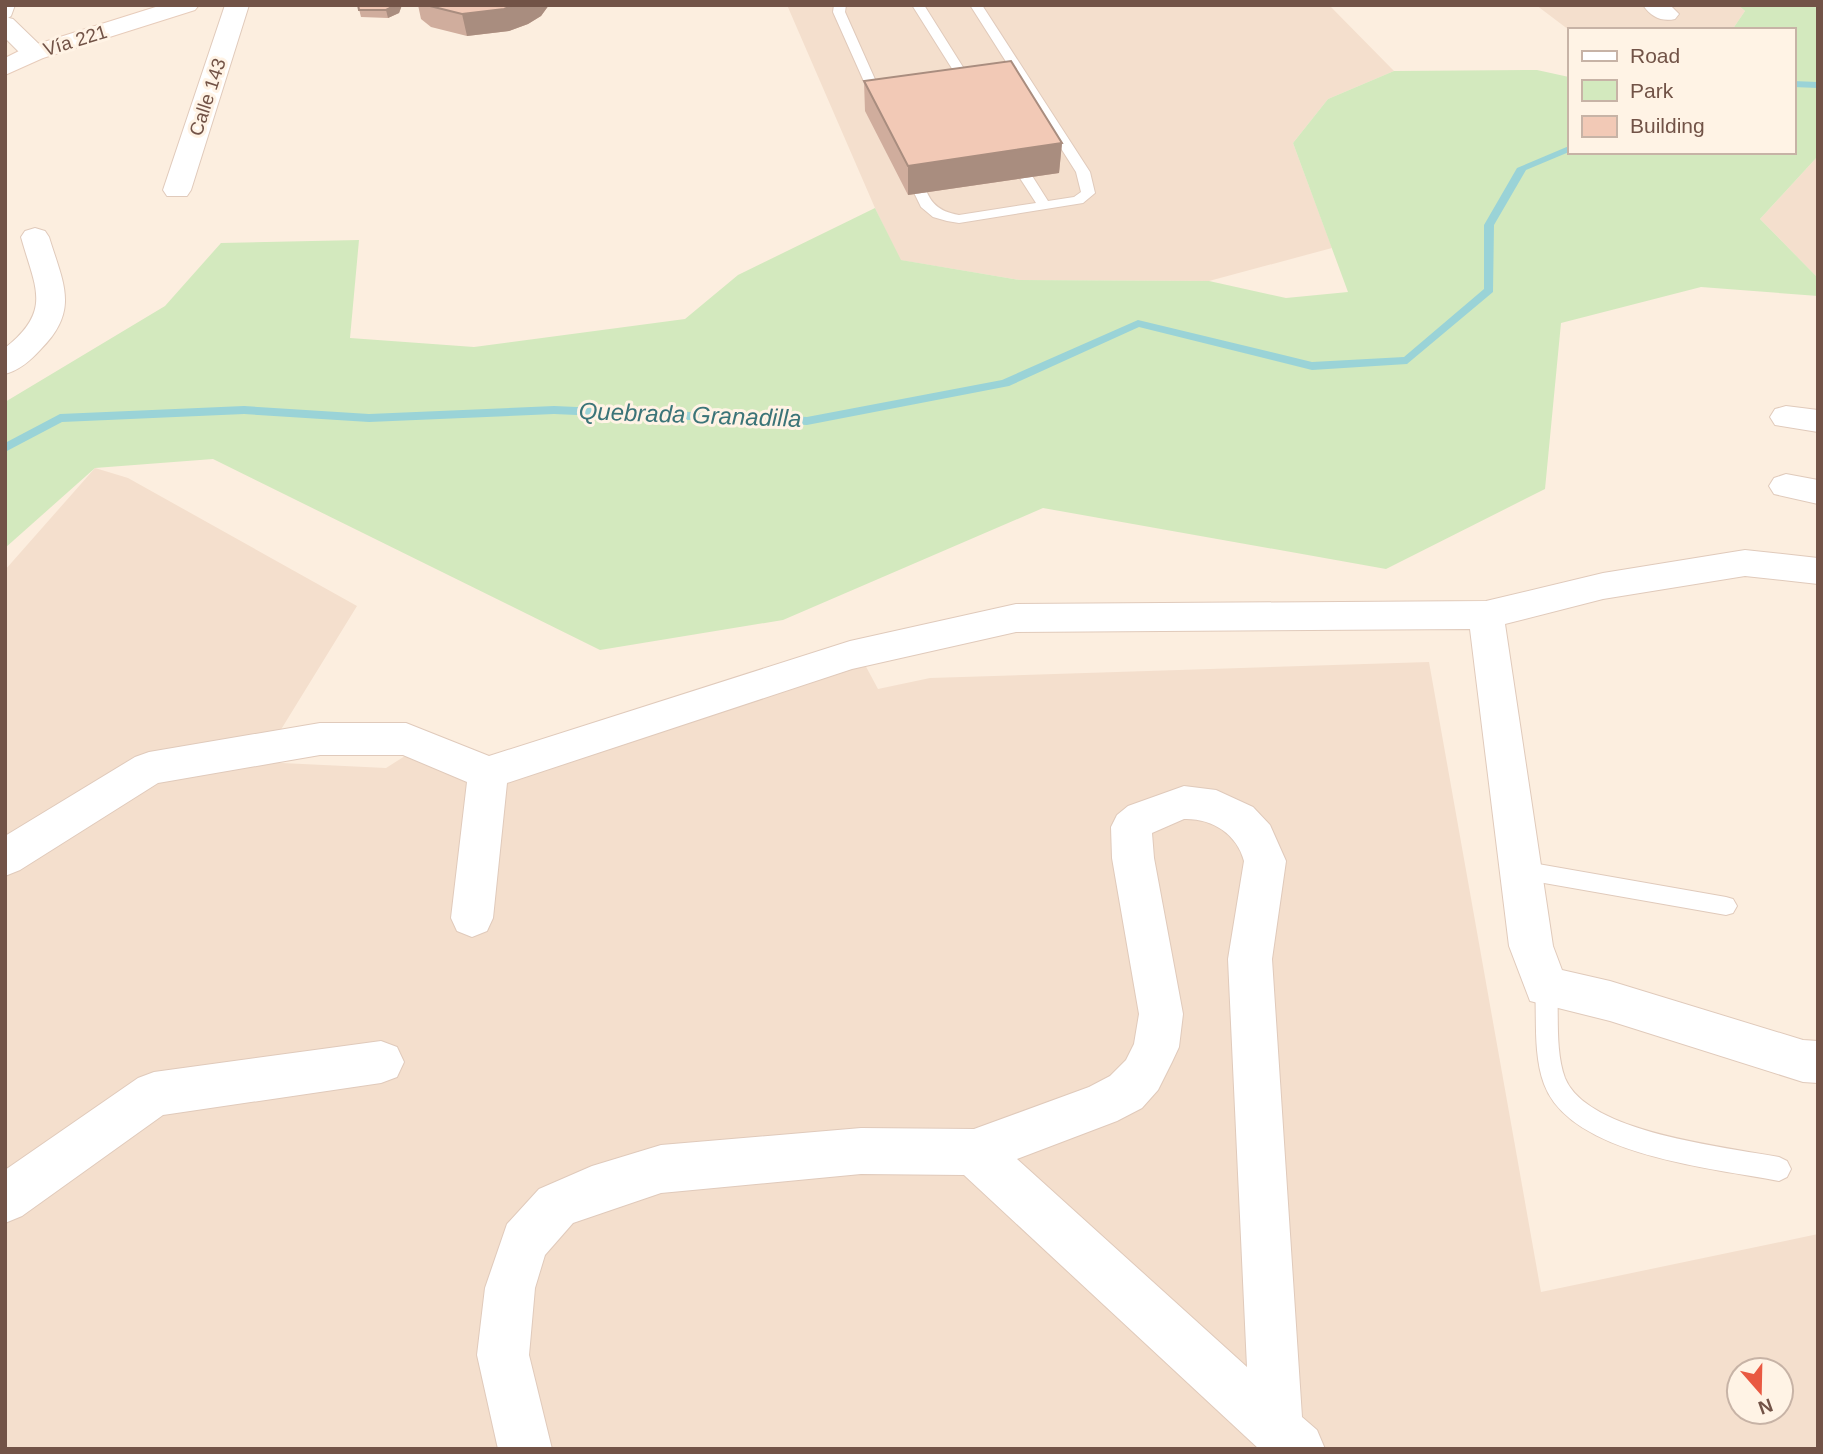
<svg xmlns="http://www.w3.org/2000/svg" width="1823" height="1454" font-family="Arial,sans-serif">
<rect width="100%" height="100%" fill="#fceedf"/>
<path fill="#f4dfcd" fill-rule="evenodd" d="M787 5H1329L1394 71 1328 99 1293 143 1332 248 1209 281 1020 280 900 260 875 208Z
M1536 5H1738L1745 11 1732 30H1569Z
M1818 156V278L1760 219Z
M95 468 128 478 357 606 261 762 386 768 405 756 521 779 863 661 878 689 930 678 1429 662 1541 1292 1818 1234V1449H5V570ZM1739 1370H1781V1412H1739Z"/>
<path fill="#d3e9be" d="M1738 5H1818V156L1760 219 1818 278V296L1701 287 1561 323 1545 489 1386 569 1043 508 783 620 600 650 213 459 95 468 5 548V402L165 306 221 243 359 240 350 338 474 347 685 319 738 275 875 208 901 260 1020 280 1209 281 1286 298 1348 292 1293 143 1328 99 1394 71 1537 70 1569 77V152H1793V30H1732L1745 11Z"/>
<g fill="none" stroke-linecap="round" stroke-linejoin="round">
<path fill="#9ad3d7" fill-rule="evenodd" d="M1793 81 1818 82V88L1793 87Z
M1569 146V152L1526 170 1494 225 1493 292 1407 364 1312 370 1139 327 1009 386 807 425 554 414 369 422 244 414 62 422 5 452V443L60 414 244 406 369 414 554 406 807 417 1002 380 1138 320 1312 362 1404 357 1484 289V225L1517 168Z"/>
<defs>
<path id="service" d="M5 5H15L11 16 5 20Z
M834 5H846L845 12 886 104 885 107 874 104 833 12Z
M912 5H924L978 91 976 94H968Z
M970 5H982L1090 172 1095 193 1083 203 959 223 947 221 933 217 921 207 903 170 910 166C931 173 916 208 959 215L1036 203 1005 155 1012 151 1017 152 1048 201 1074 197 1081 192 1076 172Z
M1521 861 1726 897 1733 899 1737 906 1733 913 1726 915 1521 879 1514 876 1511 870 1514 864Z
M1546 977 1554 980 1557 987C1559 1015 1555 1051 1565 1078 1587 1133 1726 1147 1779 1157L1787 1161 1791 1169 1787 1177 1779 1181C1714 1168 1570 1156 1544 1084 1533 1054 1537 1018 1535 987L1538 980Z"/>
<path id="minor" d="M225 5H249L191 190 187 196H167L163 190Z
M1643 5H1670L1679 14 1675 19C1662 22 1651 17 1643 5Z
M5 17 13 19 43 48 46 53 43 58H25L5 38Z
M35 228 45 231 49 237C63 283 80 310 41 349 31 360 20 370 5 374V348C53 310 35 288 21 237L25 231Z
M1786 406 1818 410V432L1775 425 1770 417 1775 409Z
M1786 474 1818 480V504L1774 494 1769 486 1774 478Z
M1745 550 1818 558V584L1745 576 1603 599 1505 624 1553 946 1562 970 1610 981 1803 1040 1818 1041V1083L1803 1082 1610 1021 1530 1001 1509 946 1470 629 1016 632 852 669 507 783 493 918 487 931 472 937 457 931 451 918 467 782 403 755H320L158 783 20 870 5 876V836L135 757 149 752 320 723H406L489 756 850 641 1016 604 1486 601 1603 573Z
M1184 786 1216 790 1253 807 1270 825 1286 861 1272 959 1302 1417 1317 1430 1325 1449H1259L964 1175 861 1174 661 1193 573 1223 545 1255 535 1288 529 1355 552 1449H498L477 1355 485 1288 507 1224 539 1189 592 1166 661 1145 861 1128 974 1129 1089 1087 1110 1076 1126 1060 1134 1044 1139 1014 1112 858 1111 827 1117 815 1128 806ZM1184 819C1212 818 1237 834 1244 861L1228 959 1247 1367 1017 1159 1117 1121 1142 1108 1158 1090 1172 1062 1179 1047 1183 1014 1154 858 1152 833Z
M381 1041 397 1047 404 1062 397 1077 381 1083 163 1115 22 1216 5 1223V1170L138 1078 154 1072Z"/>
<path id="secondary" d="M162 5H199L195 10 43 58 5 75V58L25 48Z"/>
</defs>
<use href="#service" stroke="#e0cabb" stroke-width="2"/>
<use href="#minor" stroke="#e0cabb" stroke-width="2"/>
<use href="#secondary" stroke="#e7ccbb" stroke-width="2"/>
<use href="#service" fill="#fff" fill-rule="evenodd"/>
<use href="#minor" fill="#fff" fill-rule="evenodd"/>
<use href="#secondary" fill="#fff" fill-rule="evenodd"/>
</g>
<path fill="#d0ad9d" d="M358 5H402L399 13 388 18 361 17Z
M418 5H549L541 16 528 24 509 31 467 36 431 27 421 19Z
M864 81 1062 143 1059 173 908 195 865 111Z"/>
<path fill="#a98d7f" d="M396 5H402L399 13 388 18 386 10Z
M514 5H549L541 16 528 24 509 31 467 36 462 14Z
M1062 143 1059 173 908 195V166Z"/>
<path fill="#f2c9b6" stroke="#a98d7f" stroke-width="2" d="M358 5H396L386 10H359Z
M426 5H514L504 9 462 14Z
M1011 61 1062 143 908 166 864 81Z"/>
<g text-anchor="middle" stroke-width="6" stroke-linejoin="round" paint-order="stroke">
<g font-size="19" fill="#725347" stroke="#fff3e5">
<text transform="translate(75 40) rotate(-17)" y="7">Vía 221</text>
<text transform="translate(207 97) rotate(-72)" y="7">Calle 143</text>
</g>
<g font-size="24" font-style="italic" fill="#3b7478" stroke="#fff3e5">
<text transform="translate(690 415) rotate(2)" y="8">Quebrada Granadilla</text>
</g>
</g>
<rect width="1823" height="1454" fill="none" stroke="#725347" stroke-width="14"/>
<rect x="1568" y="28" width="228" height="126" fill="#fff3e5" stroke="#c7b3a6" stroke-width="2"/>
<rect x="1582" y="51" width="35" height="10" fill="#ffffff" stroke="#c7b3a6" stroke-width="2"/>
<text x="1630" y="63" font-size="21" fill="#725347">Road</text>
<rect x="1582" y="80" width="35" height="21" fill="#d3e9be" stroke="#c7b3a6" stroke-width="2"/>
<text x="1630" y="98" font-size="21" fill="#725347">Park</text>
<rect x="1582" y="116" width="35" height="21" fill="#f2c9b6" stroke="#c7b3a6" stroke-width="2"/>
<text x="1630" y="133" font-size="21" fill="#725347">Building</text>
<g transform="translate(1760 1391) rotate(160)"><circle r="33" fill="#fff3e5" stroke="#c7b3a6" stroke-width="2"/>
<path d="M0-5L12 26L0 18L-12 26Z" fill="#e95942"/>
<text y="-10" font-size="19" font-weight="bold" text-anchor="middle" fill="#725347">N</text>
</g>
</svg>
